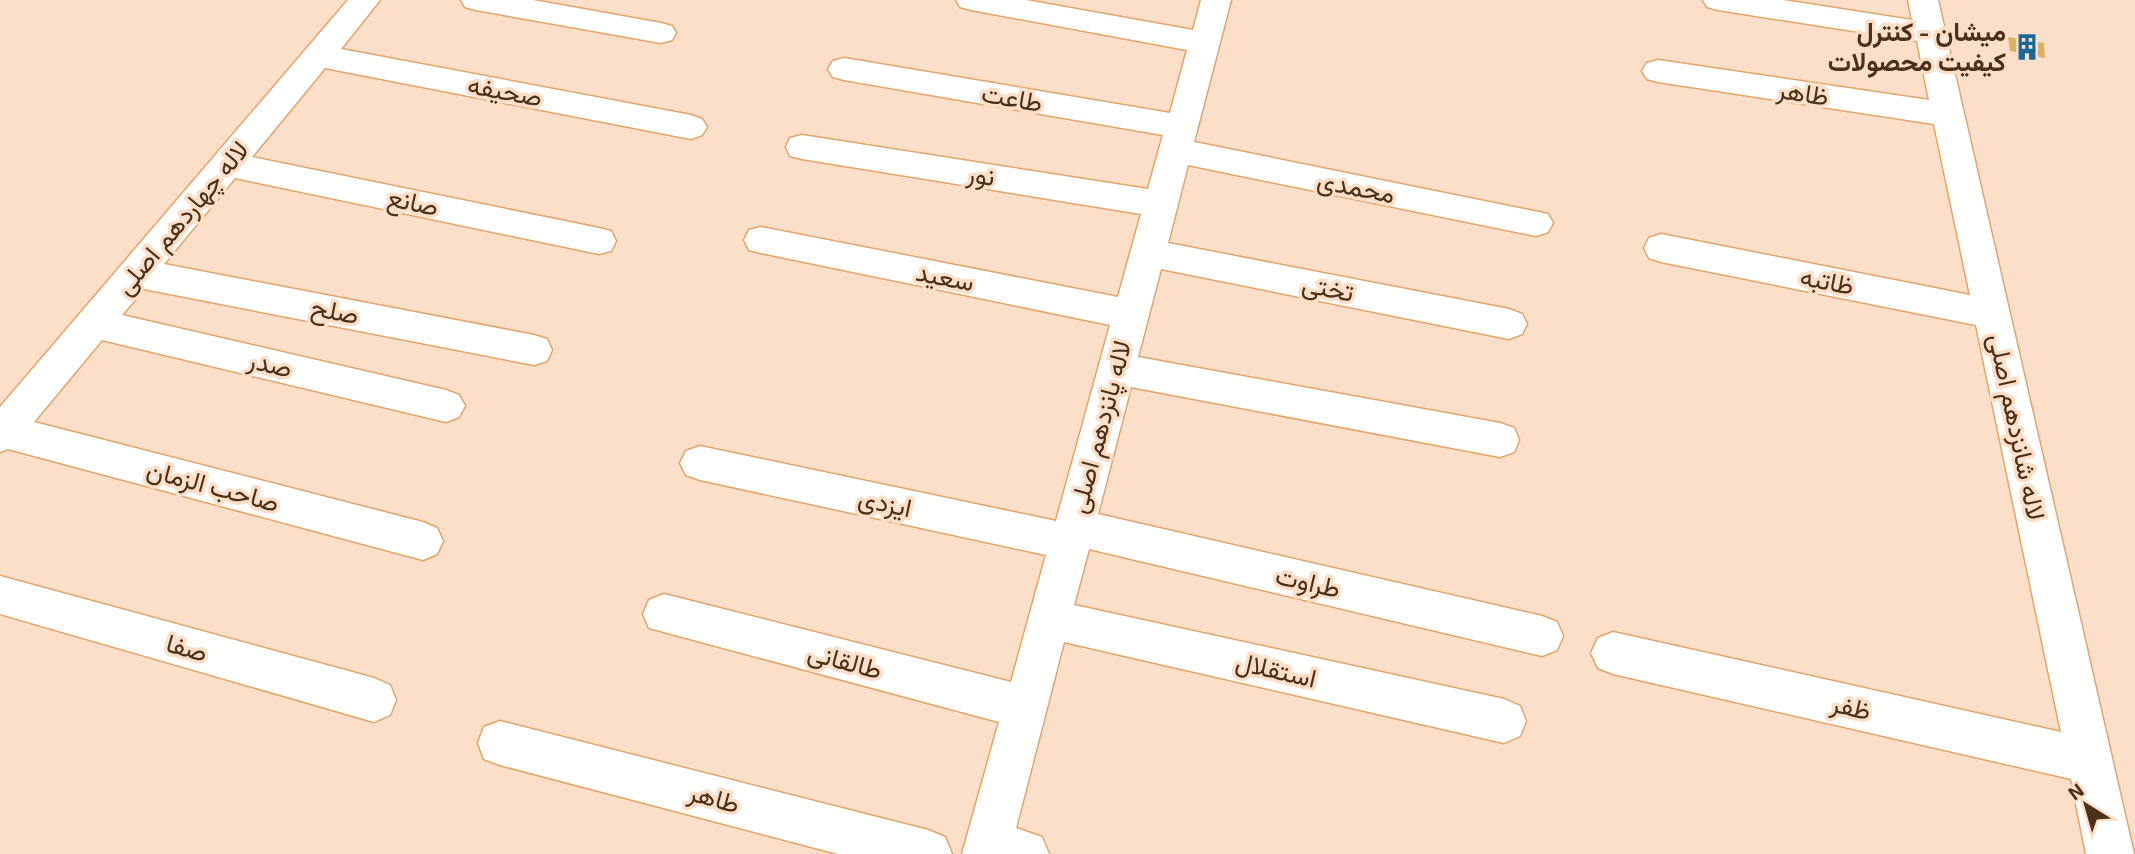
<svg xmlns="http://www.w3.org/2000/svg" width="2135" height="854" font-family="'Exo 2',Vazirmatn,sans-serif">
<rect width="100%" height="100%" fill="#fbdfc8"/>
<path fill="#dab262" d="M2008 37 2044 43 2045 58 2010 51Z"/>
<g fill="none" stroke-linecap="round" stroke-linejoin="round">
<defs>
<path id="minor" d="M348 0H380L341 49 691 115 702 119 707 127 702 135 691 139 325 68 252 157 599 228 611 231 616 241 611 251 599 254 235 178 164 264 534 335 547 339 552 350 547 361 534 365 144 289 122 315 446 390 459 395 465 406 459 417 446 422 102 340 34 422 423 522 437 528 443 541 437 554 423 560 8 449 0 452V407Z
M461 0H533L661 23 672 26 676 33 672 40 661 43 476 10 465 7Z
M956 0H1026L1193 30 1201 0H1231L1194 142 1548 214 1553 223 1548 232 1536 236 1188 165 1168 243 1509 309 1522 314 1527 324 1522 334 1509 339 1161 269 1138 357 1500 423 1514 428 1519 440 1514 452 1500 457 1131 387 1098 514 1542 616 1557 622 1563 636 1557 650 1542 656 1089 549 1074 605 1504 699 1520 706 1526 721 1520 736 1504 743 1064 642 1016 828 1042 837 1049 854H962L999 722 649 628 643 614 649 600 664 594 1011 682 1046 555 700 480 686 475 680 463 686 451 700 446 1056 521 1110 325 761 253 749 250 744 240 749 230 761 227 1118 297 1141 214 802 159 790 156 786 147 790 138 802 135 1148 189 1163 135 844 80 833 77 828 69 833 61 844 58 1170 113 1187 50 971 10 960 7Z
M1703 0H1783L1912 20 1908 0H1938L2134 854H2086L2071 779 1613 674 1598 668 1591 653 1598 638 1613 632 2061 732 1976 325 1661 262 1649 258 1644 248 1649 238 1661 234 1970 295 1934 124 1658 82 1647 79 1642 71 1647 63 1658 60 1929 100 1917 41 1718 10 1707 7Z
M0 576 374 678 390 685 396 700 390 715 374 722 0 614Z
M500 721 928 830 945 837 952 854H838L500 765 484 759 478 743 484 727Z"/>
</defs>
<use href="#minor" stroke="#e5a468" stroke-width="3"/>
<use href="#minor" fill="#fff" fill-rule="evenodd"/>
</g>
<defs>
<symbol id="building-bare" viewBox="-9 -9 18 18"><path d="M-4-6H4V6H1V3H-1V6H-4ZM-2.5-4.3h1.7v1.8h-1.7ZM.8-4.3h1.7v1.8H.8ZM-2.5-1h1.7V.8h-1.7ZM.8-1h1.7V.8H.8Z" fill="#1b689b" stroke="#fbdfc8" stroke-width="2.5" paint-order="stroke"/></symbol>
</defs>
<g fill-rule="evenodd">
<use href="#building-bare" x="2008" y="28" width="38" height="38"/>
</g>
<g text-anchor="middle" stroke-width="7" stroke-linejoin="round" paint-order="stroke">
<g font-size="26" font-weight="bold" fill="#4c3118" stroke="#fbdfc8" text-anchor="end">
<text x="2006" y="41">میشان - کنترل<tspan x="2006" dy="30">کیفیت محصولات</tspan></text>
</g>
<g font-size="26" fill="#4c3118" stroke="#fbdfc8">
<text transform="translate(505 91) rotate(11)" y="9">صحیفه</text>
<text transform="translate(1803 93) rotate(9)" y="9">ظاهر</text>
<text transform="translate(1012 98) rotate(10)" y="9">طاعت</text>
<text transform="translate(981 175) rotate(9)" y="9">نور</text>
<text transform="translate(1356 187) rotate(11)" y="9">محمدی</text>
<text transform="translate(413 202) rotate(12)" y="9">صانع</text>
<text transform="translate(182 218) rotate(-50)" y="9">لاله چهاردهم اصلی</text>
<text transform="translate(945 277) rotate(11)" y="9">سعید</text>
<text transform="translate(1827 281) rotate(11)" y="9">ظاتبه</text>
<text transform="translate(1328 288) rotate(11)" y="9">تختی</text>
<text transform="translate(335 311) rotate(11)" y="9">صلح</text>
<text transform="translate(270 364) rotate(13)" y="9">صدر</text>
<text transform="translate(1100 427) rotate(-75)" y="9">لاله پانزدهم اصلی</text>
<text transform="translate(2017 427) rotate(78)" y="9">لاله شانزدهم اصلی</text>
<text transform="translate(213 486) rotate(15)" y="9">صاحب الزمان</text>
<text transform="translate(885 503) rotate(12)" y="9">ایزدی</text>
<text transform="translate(1308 582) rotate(13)" y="9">طراوت</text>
<text transform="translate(187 648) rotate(16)" y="9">صفا</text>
<text transform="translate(845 661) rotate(15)" y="9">طالقانی</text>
<text transform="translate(1276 670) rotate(13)" y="9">استقلال</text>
<text transform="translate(1851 707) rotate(13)" y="9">ظفر</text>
<text transform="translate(714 798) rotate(15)" y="9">طاهر</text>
</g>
</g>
<g transform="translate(2086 805) rotate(323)" stroke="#fbdfc8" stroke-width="5" paint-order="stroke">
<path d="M0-5L12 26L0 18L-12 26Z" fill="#4c3118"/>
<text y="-10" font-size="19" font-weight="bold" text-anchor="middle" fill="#4c3118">N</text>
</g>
</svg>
